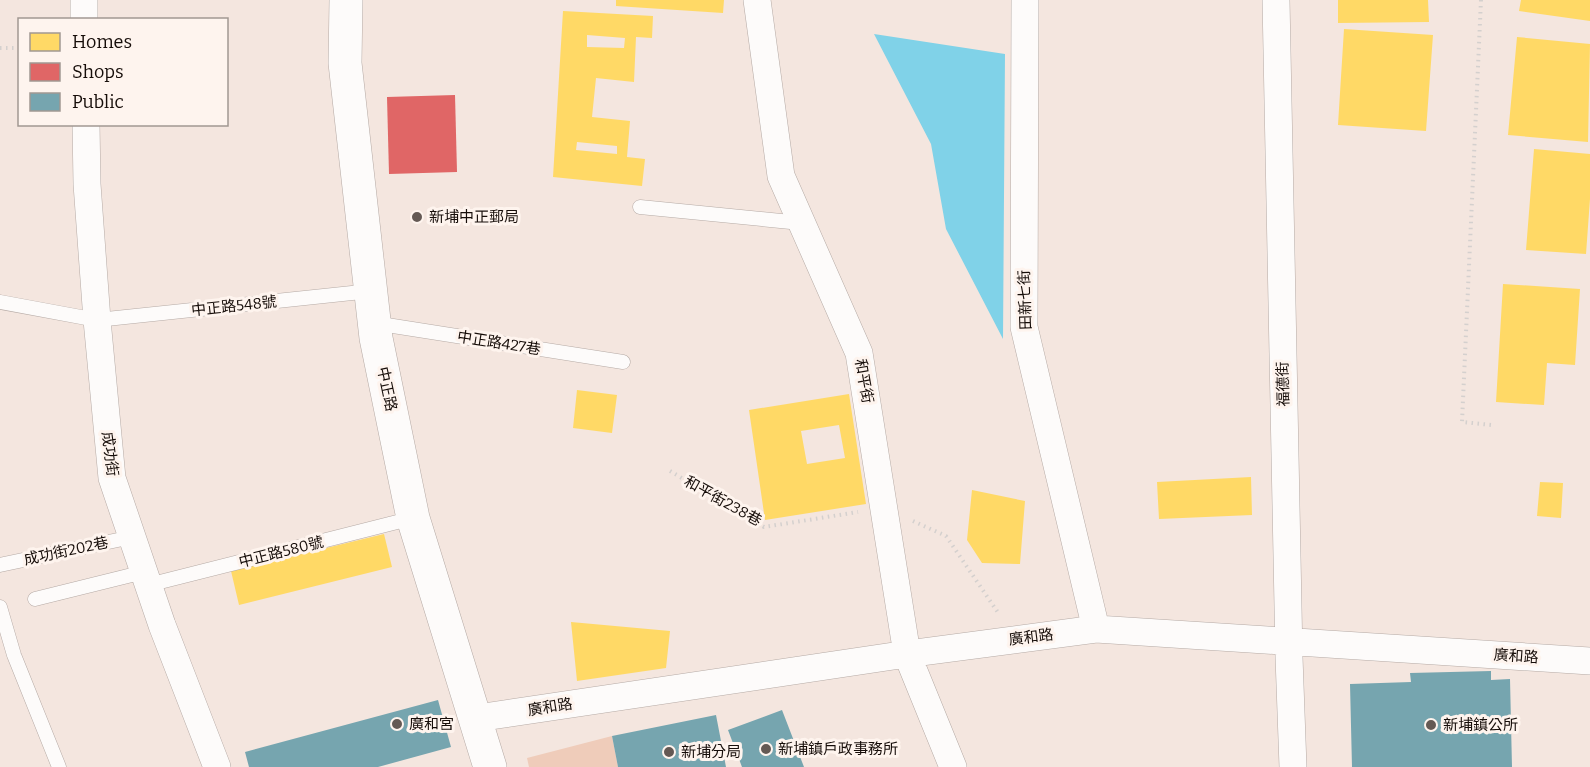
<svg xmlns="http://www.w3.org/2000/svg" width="1590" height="767" font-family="Bitter,'Noto Sans TC',serif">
<rect width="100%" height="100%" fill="#f4e6df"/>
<path fill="#efccba" d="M612 736 618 767H529L527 758Z"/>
<path fill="#80d2e8" d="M874 34 1005 54 1003 339 946 229 931 144Z"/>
<path fill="#ffd966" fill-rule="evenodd" d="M616 0H724L723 13 616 6Z
M1338 0H1428L1429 22 1338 23Z
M1521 0H1590V21L1519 11Z
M563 11 653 16 652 38 636 37 634 82 596 78 592 117 630 121 627 157 645 159 642 186 553 177ZM587 35 625 38 624 48 587 47ZM577 142 617 146V154L576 150Z
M1344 29 1433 35 1426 131 1338 125Z
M1517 37 1590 44 1588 142 1508 135Z
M1534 149 1590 154V199L1586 254 1526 250Z
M1503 284 1580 289 1575 365 1547 363 1544 405 1496 402Z
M577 390 617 395 612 433 573 428Z
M849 394 866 504 765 520 749 410ZM839 425 845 458 807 464 801 431Z
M1251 477 1252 515 1159 519 1157 482Z
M1540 482 1563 483 1561 518 1537 516Z
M972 490 1025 501 1020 564 982 563 967 540Z
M384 534 392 567 239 605 231 571Z
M571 622 670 631 666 668 577 681Z"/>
<path fill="#e06666" d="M455 95 457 172 389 174 387 97Z"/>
<path fill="#76a5af" d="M1491 671V680L1510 679 1512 767H1352L1350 684 1411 682 1410 673Z
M438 700 451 747 378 767H249L245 752Z
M782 710 804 767H742L728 730Z
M716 715 726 767H618L612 736Z"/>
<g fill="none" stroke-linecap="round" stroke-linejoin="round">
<defs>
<path id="service" d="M640 207 801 223
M0 302 97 320 371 291
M374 323 623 362
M0 565 132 537
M148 585 413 518
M35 599 144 572
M0 607 14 655 59 767"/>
<path id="minor" d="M84 0V20
M757 0 781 176 859 353 907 654 953 767
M1025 0 1024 327 1096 629
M1276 0 1289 657 1293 767
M86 124 87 184 97 320 112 478 162 625 217 767
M477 718 907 654 1096 629 1590 661"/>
<path id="tertiary" d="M346 0 345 63 376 338 413 518 490 767"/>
</defs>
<use href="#service" stroke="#b5aaa5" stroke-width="15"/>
<use href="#minor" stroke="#b5aaa5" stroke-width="28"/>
<use href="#tertiary" stroke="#b5aaa5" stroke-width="34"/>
<path stroke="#d4d0ce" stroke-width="4" stroke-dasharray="1.5 4.5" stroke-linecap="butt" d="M1481 0 1462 422 1492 425
M0 48H20
M670 471 764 527 858 512
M913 521 946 536 999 614"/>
<use href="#service" stroke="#fdfbfa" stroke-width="14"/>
<use href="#minor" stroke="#fdfbfa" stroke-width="27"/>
<use href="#tertiary" stroke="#fdfbfa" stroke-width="33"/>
</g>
<g fill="#645954" stroke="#fef4ee" stroke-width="2">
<circle cx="417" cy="217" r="6"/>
<circle cx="397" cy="724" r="6"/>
<circle cx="1431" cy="725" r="6"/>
<circle cx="766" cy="749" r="6"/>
<circle cx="669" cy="752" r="6"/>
</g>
<g text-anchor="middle" stroke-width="6" stroke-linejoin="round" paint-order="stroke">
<g font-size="15" fill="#160d09" stroke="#fef4ee" text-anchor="start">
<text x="429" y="222">新埔中正郵局</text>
<text x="409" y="729">廣和宮</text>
<text x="1443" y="730">新埔鎮公所</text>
<text x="778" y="754">新埔鎮戶政事務所</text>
<text x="681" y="757">新埔分局</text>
</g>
<g font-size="15" fill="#160d09" stroke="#fef4ee">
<text transform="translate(1025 300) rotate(-92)" y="5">田新七街</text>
<text transform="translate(234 306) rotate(-6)" y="5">中正路548號</text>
<text transform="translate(499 343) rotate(9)" y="5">中正路427巷</text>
<text transform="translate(864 381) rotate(80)" y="5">和平街</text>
<text transform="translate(1283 384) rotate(-91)" y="5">福德街</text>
<text transform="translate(387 389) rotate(78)" y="5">中正路</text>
<text transform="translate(110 454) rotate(83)" y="5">成功街</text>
<text transform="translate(723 501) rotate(29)" y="5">和平街238巷</text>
<text transform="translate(66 551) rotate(-12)" y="5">成功街202巷</text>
<text transform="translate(281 552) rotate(-14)" y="5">中正路580號</text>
<text transform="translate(1031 637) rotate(-7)" y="5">廣和路</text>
<text transform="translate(1516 656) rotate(4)" y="5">廣和路</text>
<text transform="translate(550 707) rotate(-9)" y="5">廣和路</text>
</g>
</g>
<rect x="18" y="18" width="210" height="108" fill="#fef4ee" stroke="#a19892" stroke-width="1.5"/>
<rect x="30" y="33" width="30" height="18" fill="#ffd966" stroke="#a19892" stroke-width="1.5"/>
<text x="72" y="48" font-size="18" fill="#160d09">Homes</text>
<rect x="30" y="63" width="30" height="18" fill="#e06666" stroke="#a19892" stroke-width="1.5"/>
<text x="72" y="78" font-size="18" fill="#160d09">Shops</text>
<rect x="30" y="93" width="30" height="18" fill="#76a5af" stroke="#a19892" stroke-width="1.5"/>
<text x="72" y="108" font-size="18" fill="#160d09">Public</text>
</svg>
